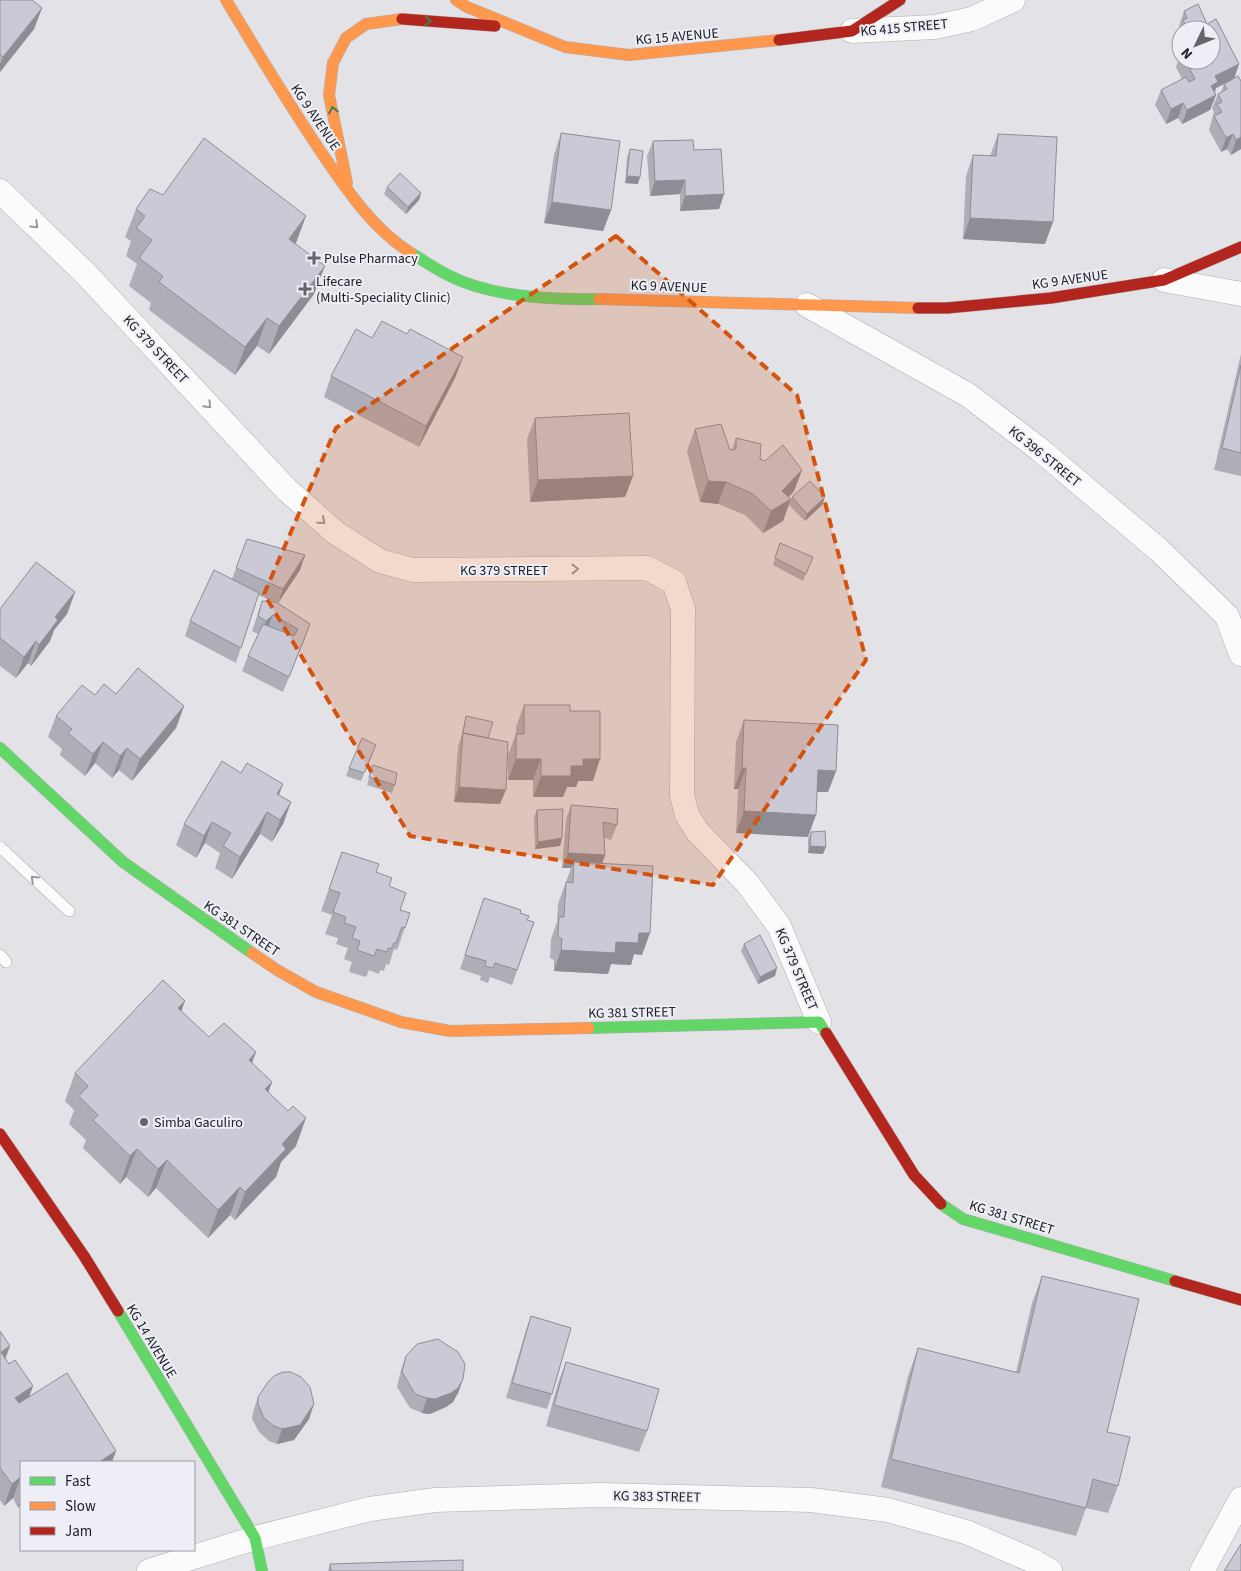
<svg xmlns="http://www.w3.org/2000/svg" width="1241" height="1571" font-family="'Source Sans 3',sans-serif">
<rect width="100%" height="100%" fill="#e2e2e7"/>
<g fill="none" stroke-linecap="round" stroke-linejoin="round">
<defs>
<path id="lane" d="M0 847 69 911
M0 955 6 962"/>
<path id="street" d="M852 31 935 27 972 19 1013 0
M0 191 86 274 287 490 336 533 380 561 413 570 647 568 674 582 683 609 682 795 687 815 697 831 748 884 779 926 819 1022
M1164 280 1241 294
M807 305 968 395 1039 449 1159 550 1227 616 1241 654
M149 1571 255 1538 370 1509 435 1500 600 1495 811 1500 888 1510 966 1532 1031 1560 1050 1571
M1202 1571 1241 1499"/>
<path id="fast" d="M411 253C423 260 435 269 448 275 490 297 552 300 599 299
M0 748 123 862 252 953
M589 1028 819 1022 826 1033
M941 1204 963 1219 1175 1281
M118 1311 255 1538 262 1571"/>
<path id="slow" d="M226 0C256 50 286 100 319 149 344 186 372 229 411 253
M456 0 467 7 565 47 629 55 779 40
M347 183 329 95 333 63 346 38 366 24 402 19
M599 299 918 308
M252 953 277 970 316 992 401 1022 450 1031 589 1028"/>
<path id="jam" d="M402 19 495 26
M779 40 852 31 900 0
M918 308H947L1051 298 1164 280 1241 247
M826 1033 914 1175 941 1204
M0 1134 84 1256 118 1311
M1175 1281 1241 1300"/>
</defs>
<use href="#lane" stroke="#aeaeb1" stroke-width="12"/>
<use href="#street" stroke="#aeaeb1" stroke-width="25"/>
<use href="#fast" stroke="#aeaeb1" stroke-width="12"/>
<use href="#slow" stroke="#aeaeb1" stroke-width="12"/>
<use href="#jam" stroke="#aeaeb1" stroke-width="12"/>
<use href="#lane" stroke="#fbfbfb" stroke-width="11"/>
<use href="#street" stroke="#fbfbfb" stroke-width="24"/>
<use href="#fast" stroke="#63d668" stroke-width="11"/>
<use href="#slow" stroke="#ff974d" stroke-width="11"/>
<use href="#jam" stroke="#b3261e" stroke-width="11"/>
</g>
<path fill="#aeaeb8" d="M0 0 42 8 34 29 0 72Z
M1198 4 1207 24 1216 19 1239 64 1234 78 1238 76 1241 81V149L1231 155 1227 149 1221 152 1209 130 1214 112 1212 108 1218 94 1221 92 1224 84 1216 88 1215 93 1216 95 1210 110 1182 124 1178 118 1166 124 1155 105 1161 90 1182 79 1176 67 1181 53V60H1211V30H1181V42L1177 35 1180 28 1179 26 1184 11Z
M561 133 611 210 603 231 544 223 554 155Z
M998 134 1045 244 963 239 966 176 973 155 990 156Z
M653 141 694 150 724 194 719 209 680 211V194L650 196 647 156Z
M630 149 638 184 625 183 627 157Z
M387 187 421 193 419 200 406 214 384 194Z
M163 195 295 244 314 294 269 354 257 346 235 375 149 310 151 303 129 286 137 264 126 256 131 241 125 237 136 209Z
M407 334 463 357 455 378 419 447 324 397 331 376 372 338Z
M1241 354V476L1214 470Z
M535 418 633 476 625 497 530 502 527 439Z
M695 429 730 450H732L736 438 760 459 765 461 802 470 794 491 789 497 783 521 763 533 745 515 718 504 700 502 687 451Z
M792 497 822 505 805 521 789 505Z
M247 539 305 555 300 570 278 603 310 624 283 692 242 671 248 656 258 634 252 631 262 601 274 602 258 595 236 663 185 636 190 621 232 579Z
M780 543 813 557 803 581 773 565Z
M75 592 67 614 54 630 50 641 31 666 28 663 16 678 0 666V609Z
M116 694 184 706 176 728 132 781 119 770 112 778 95 763 85 776 60 755 62 749 48 737 56 716 95 695Z
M524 705 570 711 593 781H578L576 787H567L563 797H533V780H508V755L516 734V727Z
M466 716 488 738 500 804 454 802 458 747 461 737 464 724Z
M744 720 836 771 828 792H817L808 837 736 833 738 789H734L736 742Z
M376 745 361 781 346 776 349 768Z
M373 765 395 785 392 793 367 785Z
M279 795 291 802 283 824 272 842 260 834 232 879 215 868 220 853 205 843 196 858 176 845 184 824Z
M571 805 617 825 611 840 604 838 605 855 602 863 642 955 634 954 631 965 611 964 608 974 554 971V960L550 958 551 939 557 922 558 904 571 868H562L566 819Z
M537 810 562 838 560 846 535 849 534 817Z
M811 832 823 854 808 853V839Z
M342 852 376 872 389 886 400 910 410 913 397 950 394 949 389 965 386 964 384 971 380 970 379 974 369 970 366 977 349 972 352 962 344 959 348 948 336 944 338 938 325 934 332 915 321 911Z
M484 898 520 913 527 920 534 922 512 985 490 977 488 983 480 980 481 976 460 969Z
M744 944 775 976 758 984 741 951Z
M181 1011 209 1037 252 1063 272 1082 268 1093 296 1146 281 1162 276 1177 235 1220 230 1215 208 1238 156 1188 148 1197 126 1177 120 1184 83 1148 86 1140 69 1124 74 1110 65 1101 75 1073Z
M1042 1276 1107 1432 1118 1486 1108 1513 1086 1508 1076 1536 881 1487 908 1376 918 1348 1016 1372 1032 1303Z
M531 1316 552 1394 547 1409 506 1398 526 1330Z
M0 1331 10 1346 5 1359 9 1364 33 1386 29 1397 116 1451 112 1462H21V1505L18 1508 13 1498 4 1506 0 1500Z
M406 1356 463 1379 458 1393 453 1402 446 1407 430 1414 422 1413 410 1408 397 1387 401 1370Z
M566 1362 647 1431 639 1452 546 1426 558 1383Z
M258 1397 309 1419 294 1440 277 1444 269 1441 259 1432 252 1419 253 1412Z
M330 1564 463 1571H328Z"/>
<path fill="#8d8d96" d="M42 8 34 29 0 72V64L3 57Z
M1195 25 1193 30H1186L1187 29Z
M1239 64 1234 79 1216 88 1213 96 1216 95 1210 110 1182 124 1187 110 1215 76Z
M1183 103 1178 118 1166 124 1171 109Z
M1233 134 1227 149 1221 152 1226 138Z
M1241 137V149L1231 155 1236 140Z
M627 176 640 177 638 184 625 183Z
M685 180 680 194 650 196 655 181Z
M421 193 419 200 406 214 408 207Z
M724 194 719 209 680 211 685 196Z
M552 202 611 210 603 231 544 223Z
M306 216 296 243 278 267 289 239Z
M970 218 1053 222 1045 244 963 239Z
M325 266 314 294 269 354 279 326Z
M267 318 257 346 235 375 245 347Z
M463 357 455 378 419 447 426 426Z
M802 470 794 491 781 505 791 499 783 521 763 533 771 511 782 491Z
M633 476 625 497 530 502 538 480Z
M708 481 726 482 718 504 700 502Z
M825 497 822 505 805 521 807 514Z
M305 555 300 570 278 603 283 589Z
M75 592 67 614 54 630 50 641 31 666 39 645 55 617Z
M273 615 267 630 261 636 266 621Z
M310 624 305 638 283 692 289 677Z
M36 641 28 663 16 678 24 657Z
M184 706 176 728 132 781 140 759Z
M103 742 95 763 85 776 93 754Z
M127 748 119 770 112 778 120 756Z
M516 759H541L533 780H508Z
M583 759H600L593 781H578L576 787H567L563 797H533L541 776 571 766Z
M742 768H746L738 789H734Z
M818 770 836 771 828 792H810Z
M283 784 275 806 269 815 277 794Z
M459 787 506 790 500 804 454 802Z
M291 802 283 824 272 842 280 820Z
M744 811 816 815 808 837 736 833Z
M267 812 260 834 232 879 240 857Z
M212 822 205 843 196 858 204 836Z
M562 838 560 846 535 849 538 842Z
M810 846 826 847 823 854 808 853Z
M568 853 605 855 600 870 574 862 571 868H562Z
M639 933H650L642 955 634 954 631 965 611 964 608 974 554 971 561 950 616 942Z
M777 968 775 976 758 984 760 977Z
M185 1001 175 1029 178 1008Z
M256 1052 246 1080 249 1060Z
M272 1082 262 1110 265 1089Z
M306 1118 296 1146 281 1162 276 1177 235 1220 245 1192 282 1144Z
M137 1149 126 1177 120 1184 130 1156Z
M167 1160 156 1188 148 1197 158 1169Z
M240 1187 230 1215 208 1238 218 1210Z
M10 1346 2 1367 1 1352Z
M463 1379 458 1393 453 1402 446 1407 430 1414 422 1413 427 1398Z
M33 1386 25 1408 8 1419 15 1398Z
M314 1404 309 1419 294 1440 277 1444 282 1429Z
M116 1451 112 1462H99Z
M21 1477 13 1498 4 1506 12 1484Z
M21 1498V1505L18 1508Z"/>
<path fill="#cacad6" stroke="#8d8d96" d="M0 0H32L42 8 3 57 0 54Z
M1198 4 1207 24 1216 19 1239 64 1215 76 1218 82 1211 86 1216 95 1187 110 1183 103 1171 109 1161 90 1186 77 1189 82 1195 79 1185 60H1211V30H1197L1195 25 1187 29 1183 20 1187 18 1184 11Z
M1238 76 1241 81V137L1236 140 1233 134 1226 138 1214 116 1222 112 1217 104 1222 102 1218 94 1227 89 1224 84Z
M561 133 620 141 611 210 552 202Z
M998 134 1057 137 1053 222 970 218 973 155 996 156Z
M204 138 306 216 289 239 325 266 279 326 267 318 245 347 159 282 163 276 139 258 152 240 136 228 145 216 136 209 150 189 163 195Z
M693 140 694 150 721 149 724 194 685 196V180L655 181 653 141Z
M630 149 643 151 640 177 627 176Z
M400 173 421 193 408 207 387 187Z
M382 321 407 334 410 329 463 357 426 426 331 376 356 329 372 338Z
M1241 365V453L1222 448Z
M629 413 633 476 538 480 535 418Z
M721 424 730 450 736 449V438L761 444 760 459 765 461 783 445 802 470 782 491 791 499 771 511 753 494 726 482 708 481 695 429Z
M810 481 825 497 807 514 792 497Z
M247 539 305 555 283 589 236 568Z
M780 543 813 557 806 574 775 558Z
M36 562 75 592 55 617 58 620 39 645 36 641 24 657 0 638V609Z
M214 570 259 593 241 648 190 621Z
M262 601 276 602 310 624 289 677 248 656 263 624 294 636 298 629 273 615 266 621 258 616Z
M138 668 184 706 140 759 127 748 120 756 103 742 93 754 68 733 72 729 56 716 82 685 95 695 104 684 116 694Z
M524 705H570V711H600V759H583V766H571V776H541V759H516V734H524Z
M466 716 493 722 488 738 463 733Z
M744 720 838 725 836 771 818 770 816 815 744 811 746 768H742Z
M463 733 508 742 506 790 459 787Z
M362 738 376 745 364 773 349 768Z
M222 761 241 773 247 763 283 784 277 794 291 802 280 820 267 812 240 857 223 846 231 833 212 822 204 836 184 824Z
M373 765 397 773 395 785 369 777Z
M571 805 618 809 617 825 603 822 605 855 568 853Z
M563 809 562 838 538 842 537 810Z
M825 831 826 847 810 846 811 832Z
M342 852 379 864 376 872 392 878 389 886 406 893 400 910 410 913 405 928 402 927 396 943H394L391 949 388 948 387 952 377 949 374 956 357 950 360 941 352 938 356 927 344 923 346 917 333 912 340 893 329 889Z
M574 862 653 866 650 933H639L638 943 616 942 615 953 561 950 562 939 558 937 559 917H564L566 882 573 883Z
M484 898 521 910 520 913 529 916 527 920 534 922 517 970 495 963 493 968 485 966 486 961 465 955Z
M760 935 777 968 760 977 744 944Z
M163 980 185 1001 178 1008 209 1037 224 1023 256 1052 249 1060 272 1082 265 1089 288 1111 293 1106 306 1118 282 1144 286 1149 245 1192 240 1187 218 1210 167 1160 158 1169 137 1149 130 1156 93 1120 98 1115 79 1096 88 1086 75 1073Z
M1042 1276 1139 1299 1107 1432 1130 1437 1118 1486 1093 1479 1086 1508 891 1459 918 1348 1019 1373Z
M531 1316 571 1328 552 1394 512 1383Z
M0 1331 10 1346 1 1352 9 1364 15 1360 33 1386 15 1398 19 1403 67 1373 116 1451 99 1462H21V1477L12 1484 0 1468Z
M438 1339 458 1352 465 1364 463 1379 458 1388 451 1393 435 1399 427 1398 415 1394 402 1372 406 1356 417 1344Z
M566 1362 659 1389 647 1431 554 1405Z
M283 1372H291L301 1377 310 1387 314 1404 300 1425 282 1429 274 1426 264 1418 258 1404V1397L268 1382 274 1376Z
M1241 1544V1571H1224Z
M463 1560V1571H331L330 1564Z"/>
<defs><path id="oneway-chevron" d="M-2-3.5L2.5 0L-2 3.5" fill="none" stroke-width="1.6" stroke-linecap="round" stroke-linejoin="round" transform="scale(1.25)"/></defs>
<g stroke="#427c46">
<use href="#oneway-chevron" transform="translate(428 21) rotate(4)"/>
<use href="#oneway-chevron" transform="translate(333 110) rotate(-103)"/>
</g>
<g stroke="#98999a">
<use href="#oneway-chevron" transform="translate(35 225) rotate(44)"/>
<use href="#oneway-chevron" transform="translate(208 405) rotate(47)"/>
<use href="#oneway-chevron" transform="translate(322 521) rotate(41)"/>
<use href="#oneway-chevron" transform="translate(575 569)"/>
<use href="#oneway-chevron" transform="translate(34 879) rotate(-137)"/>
</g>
<path fill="#d4530e" fill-opacity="0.2" stroke="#d4530e" stroke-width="4" stroke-dasharray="10 6" stroke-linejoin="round" d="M616 236 797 395 866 660 713 885 410 836 264 594 336 428Z"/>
<g fill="#646568" stroke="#eeeef7" stroke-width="2">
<path d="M311.5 250.5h5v5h5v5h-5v5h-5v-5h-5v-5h5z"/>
<path d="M302.5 281.5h5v5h5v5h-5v5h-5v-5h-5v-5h5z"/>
<circle cx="144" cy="1122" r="5"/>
</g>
<g text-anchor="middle" stroke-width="4" stroke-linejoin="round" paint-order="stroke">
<g font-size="14" fill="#202124" stroke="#eeeef7">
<text transform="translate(904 27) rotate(-5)" y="5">KG 415 STREET</text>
<text transform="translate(677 36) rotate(-5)" y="5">KG 15 AVENUE</text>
<text transform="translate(316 117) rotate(56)" y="5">KG 9 AVENUE</text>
<text transform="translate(1070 279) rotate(-8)" y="5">KG 9 AVENUE</text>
<text transform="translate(669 286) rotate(2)" y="5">KG 9 AVENUE</text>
<text transform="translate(156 349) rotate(47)" y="5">KG 379 STREET</text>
<text transform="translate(1045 456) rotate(39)" y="5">KG 396 STREET</text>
<text x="504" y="575">KG 379 STREET</text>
<text transform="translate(242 928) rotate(34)" y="5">KG 381 STREET</text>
<text transform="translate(797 969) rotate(67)" y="5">KG 379 STREET</text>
<text transform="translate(632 1012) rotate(-1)" y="5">KG 381 STREET</text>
<text transform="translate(1012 1217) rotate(17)" y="5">KG 381 STREET</text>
<text transform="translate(152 1341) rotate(59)" y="5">KG 14 AVENUE</text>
<text transform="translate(657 1496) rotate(1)" y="5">KG 383 STREET</text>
</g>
<g font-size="14" fill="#202124" stroke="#eeeef7" text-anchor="start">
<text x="324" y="263">Pulse Pharmacy</text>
<text x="316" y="286">Lifecare<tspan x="316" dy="16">(Multi-Speciality Clinic)</tspan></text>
<text x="154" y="1127">Simba Gaculiro</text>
</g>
</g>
<rect x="20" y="1461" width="175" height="90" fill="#eeeef7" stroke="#9c9ca3"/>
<rect x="30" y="1477" width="25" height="8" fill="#63d668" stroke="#9c9ca3"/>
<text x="65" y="1486" font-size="15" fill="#202124">Fast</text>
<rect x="30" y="1502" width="25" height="8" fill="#ff974d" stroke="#9c9ca3"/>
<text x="65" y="1511" font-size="15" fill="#202124">Slow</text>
<rect x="30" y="1527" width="25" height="8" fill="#b3261e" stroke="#9c9ca3"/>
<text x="65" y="1536" font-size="15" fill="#202124">Jam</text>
<g transform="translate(1196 45) rotate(227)"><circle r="24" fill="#eeeef7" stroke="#9c9ca3"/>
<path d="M0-4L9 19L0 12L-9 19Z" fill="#646568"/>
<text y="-8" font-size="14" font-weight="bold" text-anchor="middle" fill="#202124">N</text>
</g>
</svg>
